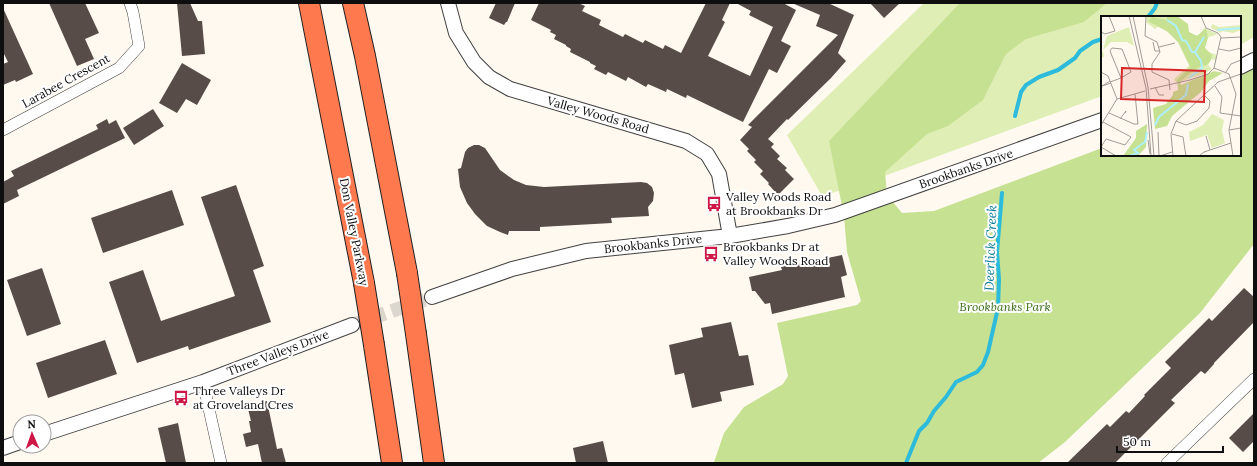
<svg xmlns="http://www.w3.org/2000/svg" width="1257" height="466" font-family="Lora,serif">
<rect width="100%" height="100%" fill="#fff9f0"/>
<path fill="#dfeeb4" d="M924 3H1254V37L1240 45V17H1102V96L868 182 822 196 787 135Z"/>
<path fill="#c6e192" d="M960 3H1107L1084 22 1026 39 1006 54 983 100 948 126 927 134 885 172 887 195 902 213 934 211 1102 148V155H1240V73L1254 68V244L1200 313 1065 442 1038 463H711L714 462 724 433 744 407 783 384 788 376 777 323 857 305 861 301 847 252 844 216 829 141Z"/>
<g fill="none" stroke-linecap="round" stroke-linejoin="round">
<path stroke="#2dbbdc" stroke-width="4" d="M1148 17 1155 8 1157 3
M1015 116 1021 92 1026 85 1039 77 1058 70 1075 58 1080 51 1093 42 1102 39
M906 463 919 431 927 423 934 411 946 397 956 382 977 372 983 365 988 352 998 308 999 279 997 252 1002 193"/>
</g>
<path fill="#584c49" d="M49 3H85L99 33 85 39 94 59 77 66Z
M177 3H190L198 21H202L205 54 182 56Z
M496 3H515L507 22H506L504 25 489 18Z
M539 3H578L585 6 582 11 601 20 599 25 623 37 625 34 643 43 645 40 663 49 665 45 681 53 706 3H730L722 20 725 22 708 56 750 76 773 27 749 15 751 11 736 3H783L796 10 781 41 791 46 777 73 769 69 743 122 687 95 686 98 667 89 666 92 648 84 646 87 628 77 626 81 608 72 606 75 594 69 596 66 590 63V62L570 52 571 49 566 46V45L554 39 556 35 550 32 551 30 531 20Z
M792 3H828L854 15 838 53 846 61 831 78 788 120 787 119 768 139 774 144 771 147 780 156 777 159 787 168 785 170 794 179 778 195 768 184 769 183 760 174 763 171 754 162 756 160 747 151 749 149 740 140 752 127 748 125 838 35 816 26 820 15Z
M870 3H900L884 18Z
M3 8 33 74 16 82 15 80 3 85V64L8 62 3 52Z
M182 63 211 80 197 105 186 99 177 113 159 103Z
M153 109 164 126 134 145 123 128Z
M107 119 109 124 116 120 125 138 17 190 19 196 3 204V182L14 176 11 171 98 129 96 125Z
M474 145H479L485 148 500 170 514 180 526 185 544 187 641 182 647 183 652 187 654 193 653 201 648 207 649 216 611 218 612 223 540 227V231H509L508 235 500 232 487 226 475 214 467 203 460 187 458 169 461 168 465 152 468 148Z
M236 185 264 266 253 270 271 322 189 350 188 346 137 363 109 282 143 270 161 321 235 296 201 197Z
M172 190 184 225 103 253 91 218Z
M842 255 847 275 841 277 845 297 772 314 770 303 765 304 755 291H752L749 277 782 270 781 267 794 264V265Z
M42 268 61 324 27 336 7 280Z
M1244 288 1254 297V322L1214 363V364L1205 374 1201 371 1171 400 1175 403 1115 463H1067L1107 424 1110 427 1126 411 1129 413 1145 396 1144 395 1171 368 1165 362 1209 318 1212 321Z
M731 322 739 356 748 355 754 385 720 392 722 401 692 408 684 373 675 375 669 345 703 337 701 328Z
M105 340 117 374 48 398 36 363Z
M267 401 277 449 282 448 286 463H262L258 444 246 447 243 434 251 432 249 421H251L247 405Z
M1254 413V441L1243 452 1229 438Z
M178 423 186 463H166L158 428Z
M603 441 608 463H576L573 448Z"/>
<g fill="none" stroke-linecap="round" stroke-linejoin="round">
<path stroke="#dbd6ce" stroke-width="14" stroke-dasharray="14 7" stroke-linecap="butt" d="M352 325 432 297"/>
<defs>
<path id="minor" d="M3 130 119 68 139 46 133 12 130 3
M203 382 221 463
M1167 463 1254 379"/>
<path id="tertiary" d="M448 3 456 33 474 62 489 77 510 89 686 141 707 154 719 174 730 236
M1240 67 1254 60
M432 297 512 269 586 251 730 236 788 226 835 215 1102 120
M44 434 203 382 352 325
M3 448 20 442"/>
<path id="motorway" d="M309 3 364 283
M353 3 365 56 407 273
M416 334 434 463
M374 345 392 463"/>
</defs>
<use href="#minor" stroke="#414141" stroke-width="12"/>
<use href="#tertiary" stroke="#414141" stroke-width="16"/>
<use href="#motorway" stroke="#1f1f1f" stroke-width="22"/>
<use href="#minor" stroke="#fff" stroke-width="11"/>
<use href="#tertiary" stroke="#fff" stroke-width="14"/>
<use href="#motorway" stroke="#ff794e" stroke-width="20"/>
<defs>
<path id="motorway-bridge" d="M407 273 416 334
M364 283 374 345"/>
</defs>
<use href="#motorway-bridge" stroke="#1f1f1f" stroke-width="22" stroke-linecap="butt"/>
<use href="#motorway-bridge" stroke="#ff794e" stroke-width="20"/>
</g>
<defs>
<symbol id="bus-bare" viewBox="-9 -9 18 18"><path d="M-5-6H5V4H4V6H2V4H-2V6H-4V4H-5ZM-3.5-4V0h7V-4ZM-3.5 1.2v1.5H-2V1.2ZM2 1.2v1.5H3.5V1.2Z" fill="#ce1746" stroke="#fff" stroke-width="2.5" paint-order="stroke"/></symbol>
</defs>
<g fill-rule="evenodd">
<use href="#bus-bare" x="703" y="193" width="22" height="22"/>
<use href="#bus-bare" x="700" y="243" width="22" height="22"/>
<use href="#bus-bare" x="170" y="387" width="22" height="22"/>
</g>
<g text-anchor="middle" stroke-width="4" stroke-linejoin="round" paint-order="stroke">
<g font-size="12" fill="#0e0e0e" stroke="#fff">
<text transform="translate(66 81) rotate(-29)" y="4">Larabee Crescent</text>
<text transform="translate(598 115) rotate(16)" y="4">Valley Woods Road</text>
<text transform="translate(966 169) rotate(-19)" y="4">Brookbanks Drive</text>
<text transform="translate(354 232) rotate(79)" y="4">Don Valley Parkway</text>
<text transform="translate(653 244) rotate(-6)" y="4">Brookbanks Drive</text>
<text transform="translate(278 353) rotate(-21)" y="4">Three Valleys Drive</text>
</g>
<g font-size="12" fill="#0e0e0e" stroke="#fff" text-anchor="start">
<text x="726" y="201">Valley Woods Road<tspan x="726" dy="14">at Brookbanks Dr</tspan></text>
<text x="723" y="251">Brookbanks Dr at<tspan x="723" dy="14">Valley Woods Road</tspan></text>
<text x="193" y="395">Three Valleys Dr<tspan x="193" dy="14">at Groveland Cres</tspan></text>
</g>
<g font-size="12" font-style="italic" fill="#3b6e17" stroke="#fff">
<text x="1005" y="311">Brookbanks Park</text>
</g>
<g font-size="13" font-style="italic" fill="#0b7d9e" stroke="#fff">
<text transform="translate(990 248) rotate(-88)" y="5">Deerlick Creek</text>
</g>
</g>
<g transform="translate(1101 16)">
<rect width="140" height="140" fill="#fff9f0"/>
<path d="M46 0H69L93 20 100 18 103 12 117 18 103 23 102 34 116 39 115 44 110 43 107 49 111 53 103 58 75 67 73 63 89 49 86 41 77 26 64 13 58 10 54 13 45 6ZM111 8 118 11 140 9V14L132 17 121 15 120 17 110 12ZM28 11 33 30 26 26H10L2 34 3 41H0L6 20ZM111 98 123 104 121 115 124 127 111 132 106 119 89 125 88 116 102 109Z" fill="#dfeeb4"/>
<path d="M66 0H76L87 8 88 16 96 20 105 12 107 22 104 32 111 39 110 44 106 49 100 50 88 58 79 66 80 69 113 55 122 57 108 65 100 76 71 100 66 110 54 113 52 92 65 88 72 79V76L77 74 76 64 89 51 77 26 67 16 47 5 51 1 66 4ZM46 108 45 131 37 140H22L35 122V115Z" fill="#c6e192"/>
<path fill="none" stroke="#aef0fd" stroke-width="2" d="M66 4 75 10 81 24 85 25 91 36H94L100 45 101 52 88 62M116 14 140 12M94 36 103 21M54 109 58 101 85 79 87 68M28 140 37 137 33 134 44 126 46 116"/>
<path fill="none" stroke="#9f9b96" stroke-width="1" d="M28 0 45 72 50 140M32 0 47 71 53 140M45 0 44 20 56 26 59 36 51 48V56L68 64 69 74M0 16 4 18 14 15 8 0M120 22 140 21M52 26 54 35H59M58 31 74 27M118 33 128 35 140 32M113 52 128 58 135 78 128 114 132 140M0 56 7 60 16 83M125 56 130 48 140 44M9 65 1 70 10 67M9 66 20 62 30 56 21 33 11 32 9 35 20 62M114 70 121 81 119 97 140 100M54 71 58 79H63M49 73 89 64 107 58 113 52 120 21 117 17 105 12 100 0M16 83 44 75M8 97 33 108H37L34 78M19 103 25 95 24 97M75 105 85 109 96 105 108 92 109 85 104 80M0 109 16 83M128 114 140 112M57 116 58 140M71 118 82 121 85 140M105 120 109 134M47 124 49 138M0 131 5 123 24 129 30 121 2 106M0 131 15 140M59 140 71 136M72 140 70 118 75 105 117 66 140 58M98 140 103 136 130 127"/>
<path fill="#d62828" fill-opacity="0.15" stroke="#d62828" stroke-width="2" d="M21 52 104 55 103 86 20 83Z"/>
<rect width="140" height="140" fill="none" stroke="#0e0e0e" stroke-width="2"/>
</g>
<rect width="1257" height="466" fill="none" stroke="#0e0e0e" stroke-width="8"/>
<g transform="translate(32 434) rotate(358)"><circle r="19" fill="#ffffff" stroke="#9f9f9f"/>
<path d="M0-3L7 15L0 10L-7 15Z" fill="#ce1746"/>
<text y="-6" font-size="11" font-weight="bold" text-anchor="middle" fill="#0e0e0e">N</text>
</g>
<path d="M1117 446v6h106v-6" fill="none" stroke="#0e0e0e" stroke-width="2"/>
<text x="1123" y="446" font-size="12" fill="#0e0e0e" stroke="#ffffff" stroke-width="3" paint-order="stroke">50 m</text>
</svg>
